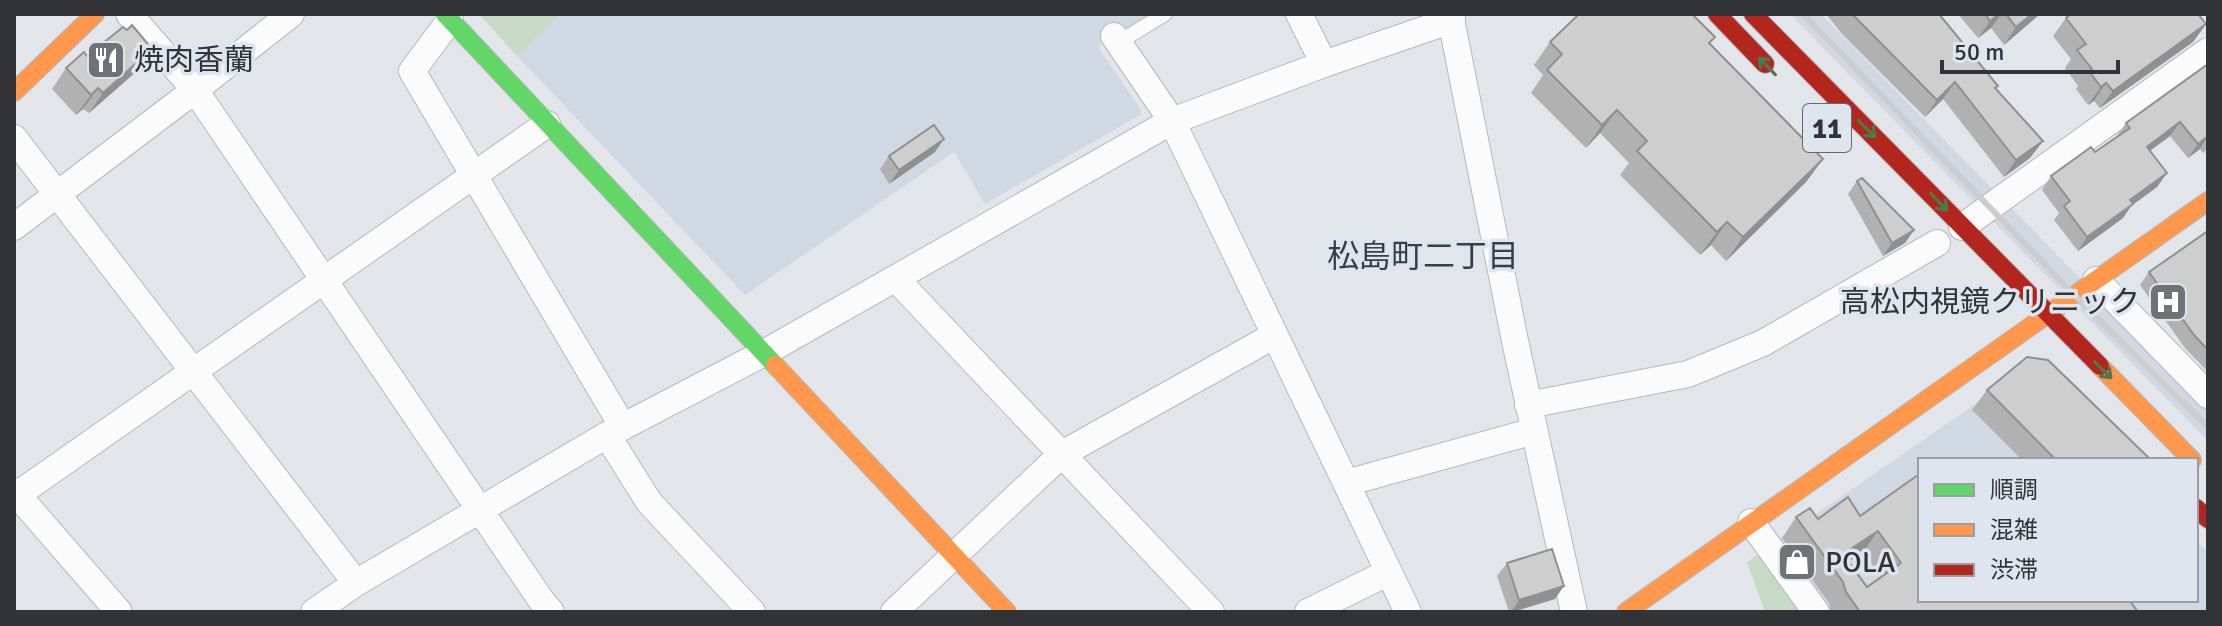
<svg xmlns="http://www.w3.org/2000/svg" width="2222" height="626" font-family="Signika,'Noto Sans JP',sans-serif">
<rect width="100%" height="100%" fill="#e2e6eb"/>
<path fill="#d0d8e3" d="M562 14H1151L1098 47 1141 110 1140 115 985 204 954 152 745 295 517 56Z
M1790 14H1821L2208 409V441Z
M2016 376 2116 460H1920V600H2196V540L2208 553V612H1825L1774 543Z"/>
<path fill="#c7dac6" d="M479 14H562L517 56Z
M1765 550 1809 612H1765L1747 562Z"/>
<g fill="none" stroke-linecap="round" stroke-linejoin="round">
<defs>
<path id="lane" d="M1119 42 1165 14"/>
<path id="street" d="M129 14 195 90 541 600 551 612
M1299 14 1324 64
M1450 14 1515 341 1574 612
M450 20 412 71 623 427
M1114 36 1172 121 1408 612
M14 138 356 583
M14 227 195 90 291 14
M1962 227 2208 51
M896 279 1211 612
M2096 280 2208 395
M1528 405 1688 374 1763 343 1937 243
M607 435 649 502 752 612
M1346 483 1534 431
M14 491 119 612
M14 497 547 124
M1751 522 1816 612
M314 612 356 583 607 435 764 353 1172 121 1324 64 1452 20
M894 612 1062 454 1275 335
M1308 612 1389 572"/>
<path id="fast" d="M445 14 775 365"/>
<path id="slow" d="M14 92 95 14
M775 365 1007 612
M2100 366 2192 460
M1626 612 2208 201"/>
<path id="jam" d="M1717 14 1765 64
M1753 14 2100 366
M2196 508 2208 519"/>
</defs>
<use href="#lane" stroke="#b5b9bd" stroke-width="16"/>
<use href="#street" stroke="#b5b9bd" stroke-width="28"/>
<use href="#fast" stroke="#b5b9bd" stroke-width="20"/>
<use href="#slow" stroke="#b5b9bd" stroke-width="20"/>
<use href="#jam" stroke="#b5b9bd" stroke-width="20"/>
<path stroke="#c4c4c7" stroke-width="4" stroke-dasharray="4 4" stroke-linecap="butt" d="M1976 308 1987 297"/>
<use href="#lane" stroke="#fbfbfc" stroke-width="14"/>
<use href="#street" stroke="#fbfbfc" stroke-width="26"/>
<use href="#fast" stroke="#63d668" stroke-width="18"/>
<use href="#slow" stroke="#ff974d" stroke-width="18"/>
<use href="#jam" stroke="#b3261e" stroke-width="18"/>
<path stroke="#cdcdcf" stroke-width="6" d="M1803 14 2091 312 2208 427"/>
</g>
<path fill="#b1b1b2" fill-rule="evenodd" d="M1826 14H1939L1995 89 2030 158 2004 177 1943 99 1925 117 1842 34Z
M1958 14H2040L2004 45 1991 28 1978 38Z
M2066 18 2206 24 2193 42 2100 108 2094 101 2088 105 2076 89 2078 86 2065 68 2071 59 2053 36Z
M1550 42 1710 44 1823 159 1806 182 1726 261 1711 245 1700 255 1620 175 1629 163 1600 133 1586 148 1531 93 1543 75 1534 65Z
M87 56 138 70 89 113 83 109 76 115 52 89 66 68Z
M2208 64V148L2203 153 2200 149 2188 158 2170 136 2150 151 2157 187 2131 206 2123 218 2078 251 2054 220 2059 213 2042 190 2051 176 2095 152 2116 137 2126 123Z
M935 152 889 184 880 169 889 156Z
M1857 181 1914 230 1905 243 1883 256 1848 194Z
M2208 231V372L2185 348 2140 285 2149 272Z
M1987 390 2151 460H2022L1972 410Z
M1918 475 1920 600 2138 612H1831L1829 603 1782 538 1796 517 1818 519 1860 516ZM1863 552 1881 577 1867 587 1849 561Z
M1507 563 1555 599 1514 612H1509L1497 576Z"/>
<path fill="#909091" d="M1999 14H2001L1991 28 1978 38 1990 21Z
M2032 14H2040L2004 45 2016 27Z
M2206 24 2193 42 2100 108 2113 91Z
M152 49 138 70 89 113 103 93Z
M1955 82 1943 99 1925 117 1937 100Z
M2106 83 2094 101 2088 105 2101 87Z
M98 88 83 109 76 115 91 95Z
M1617 110 1600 133 1586 148 1602 125Z
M2180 122 2170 136 2137 160 2147 147Z
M2208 136 2200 149 2188 158 2198 144Z
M944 139 935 152 889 184 899 170Z
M2043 141 2030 158 2004 177 2016 160Z
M1823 159 1806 182 1726 261 1743 237Z
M2167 173 2157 187 2131 206 2123 218 2078 251 2087 237 2130 200Z
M1727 222 1711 245 1700 255 1717 232Z
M1914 230 1905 243 1883 256 1892 243Z
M1878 531 1863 552 1835 570 1843 554Z
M1564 586 1555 599 1511 612 1519 600Z"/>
<path fill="#cececf" stroke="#909091" stroke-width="2" fill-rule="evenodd" d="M1579 14H1692L1715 37 1709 43 1823 159 1743 237 1727 222 1717 232 1637 151 1647 141 1617 110 1602 125 1547 70 1562 54 1550 42Z
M1852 14H1939L1998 86 1995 88 2043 141 2016 160 1955 82 1937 100Z
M1985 14H1999L1990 21Z
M2006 14H2032L2016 27Z
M2071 14H2198L2206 24 2113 91 2106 83 2101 87 2089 71 2092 69 2077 50 2086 44 2066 18Z
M132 25 152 49 103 93 98 88 91 95 66 68 84 52 87 56 123 27 127 30Z
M2208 64V136L2198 144 2180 122 2147 147 2167 173 2130 200 2133 204 2087 237 2064 206 2070 201 2051 176 2091 147 2095 152 2130 128 2126 123Z
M934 125 944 139 899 170 889 156Z
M1862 178 1914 230 1892 243 1857 181Z
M2208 231V350L2194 335 2149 272Z
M2027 357 2048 360 2151 460H2056L1987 390Z
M1918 475 1920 477V600H2129L2138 612H1860L1846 592 1843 582 1796 517 1810 508 1818 519 1848 497 1860 516ZM1878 531 1901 563 1867 587 1843 554Z
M1552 549 1564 586 1519 600 1507 563Z"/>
<defs><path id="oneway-shaft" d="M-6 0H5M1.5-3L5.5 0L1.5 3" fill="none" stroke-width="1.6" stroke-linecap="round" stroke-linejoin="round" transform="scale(2)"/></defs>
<g stroke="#487c4d">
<use href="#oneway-shaft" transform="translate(1767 66) rotate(-134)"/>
<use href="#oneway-shaft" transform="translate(1867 129) rotate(45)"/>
<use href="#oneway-shaft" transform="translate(1939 202) rotate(46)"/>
<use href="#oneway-shaft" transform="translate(2103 370) rotate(45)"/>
</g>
<defs>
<symbol id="restaurant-square" viewBox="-11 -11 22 22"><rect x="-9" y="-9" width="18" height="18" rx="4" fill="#6f7276" stroke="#dee5ef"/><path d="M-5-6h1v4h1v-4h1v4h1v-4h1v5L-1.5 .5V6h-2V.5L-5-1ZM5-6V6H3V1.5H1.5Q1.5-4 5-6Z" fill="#fff"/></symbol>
<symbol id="hospital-square" viewBox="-11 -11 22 22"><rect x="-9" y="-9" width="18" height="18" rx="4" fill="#6f7276" stroke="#dee5ef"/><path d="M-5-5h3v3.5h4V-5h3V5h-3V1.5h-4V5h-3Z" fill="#fff"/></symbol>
<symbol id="shop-square" viewBox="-11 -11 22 22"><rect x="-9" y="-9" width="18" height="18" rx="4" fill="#6f7276" stroke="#dee5ef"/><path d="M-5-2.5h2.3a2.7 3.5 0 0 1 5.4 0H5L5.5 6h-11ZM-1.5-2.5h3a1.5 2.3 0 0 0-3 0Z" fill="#fff"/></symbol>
</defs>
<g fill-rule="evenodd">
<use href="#restaurant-square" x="84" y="38" width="44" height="44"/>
<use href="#hospital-square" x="2146" y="280" width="44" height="44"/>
<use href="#shop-square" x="1775" y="540" width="44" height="44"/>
</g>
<g text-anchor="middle" stroke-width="7" stroke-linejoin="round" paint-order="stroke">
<rect fill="#dee5ef" stroke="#65686e" stroke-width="2" x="1803" y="104" width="48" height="48" rx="6"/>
<g font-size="28" font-weight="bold" fill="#313337">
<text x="1827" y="138">11</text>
</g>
<g font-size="30" fill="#313337" stroke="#dee5ef" text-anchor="start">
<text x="134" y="70">焼肉香蘭</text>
<text x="2140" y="312" text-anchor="end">高松内視鏡クリニック</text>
<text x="1825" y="572">POLA</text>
</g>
<g font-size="32" fill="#383e46" stroke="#dee5ef">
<text x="1423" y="267">松島町二丁目</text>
</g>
</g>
<rect width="2222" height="626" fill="none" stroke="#313337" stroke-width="32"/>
<rect x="1918" y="458" width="280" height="144" fill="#dee5ef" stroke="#999ea5" stroke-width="2"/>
<rect x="1934" y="484" width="40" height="12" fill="#63d668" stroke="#999ea5" stroke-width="2"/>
<text x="1990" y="498" font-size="24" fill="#313337">順調</text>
<rect x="1934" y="524" width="40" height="12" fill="#ff974d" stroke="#999ea5" stroke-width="2"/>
<text x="1990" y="538" font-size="24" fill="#313337">混雑</text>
<rect x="1934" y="564" width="40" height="12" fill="#b3261e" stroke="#999ea5" stroke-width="2"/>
<text x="1990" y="578" font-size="24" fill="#313337">渋滞</text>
<path d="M1942 60v12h176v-12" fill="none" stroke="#313337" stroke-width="4"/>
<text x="1954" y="60" font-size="24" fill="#313337" stroke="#dee5ef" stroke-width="6" paint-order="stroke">50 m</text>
</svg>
